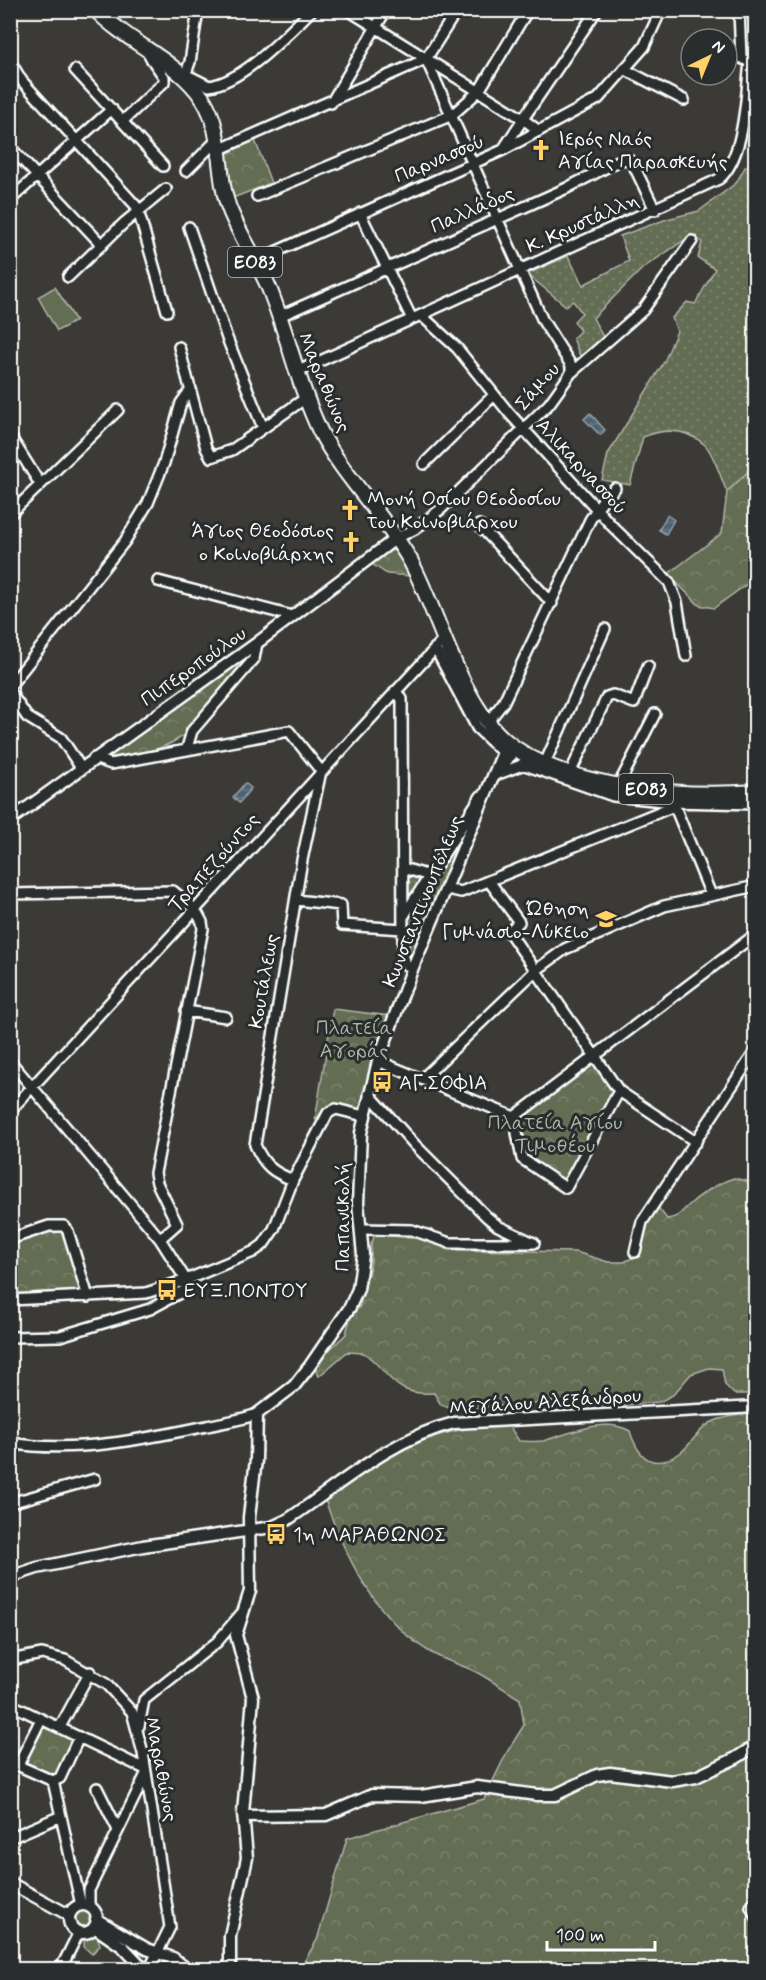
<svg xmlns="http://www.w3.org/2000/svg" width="766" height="1980" font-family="Mynerve,sans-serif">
<defs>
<pattern id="grass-dots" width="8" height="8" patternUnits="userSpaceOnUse" patternTransform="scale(1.5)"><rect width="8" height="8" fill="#646d53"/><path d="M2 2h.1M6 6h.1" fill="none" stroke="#7b836d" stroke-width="1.8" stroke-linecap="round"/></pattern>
<pattern id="forest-crowns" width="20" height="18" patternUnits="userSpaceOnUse" patternTransform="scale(1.5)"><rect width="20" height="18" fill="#646d53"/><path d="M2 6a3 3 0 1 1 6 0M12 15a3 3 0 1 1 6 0" fill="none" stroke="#7b836d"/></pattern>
<pattern id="water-rules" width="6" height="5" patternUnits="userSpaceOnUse" patternTransform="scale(1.5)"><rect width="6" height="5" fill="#4e6271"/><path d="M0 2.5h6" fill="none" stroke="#697a86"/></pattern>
</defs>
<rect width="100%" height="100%" fill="#3b3a37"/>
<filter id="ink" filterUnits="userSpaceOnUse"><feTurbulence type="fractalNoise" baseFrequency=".0167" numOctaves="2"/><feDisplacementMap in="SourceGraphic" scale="12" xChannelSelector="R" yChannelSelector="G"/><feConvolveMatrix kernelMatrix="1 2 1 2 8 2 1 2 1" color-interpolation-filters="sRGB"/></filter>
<g filter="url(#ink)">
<path fill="url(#grass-dots)" stroke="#b2b6a9" stroke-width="1.5" d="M755 163V465L727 492C722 481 713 452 705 445 686 428 665 428 643 437L630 485 602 480 608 454 664 362 677 331 672 318 687 302 695 304 715 269 698 258 702 242 692 235 643 268 593 318 604 339 580 356 573 338 580 331 574 321 582 313 573 301 566 306 527 274 568 256 583 285 629 261 620 236 667 219 699 211 736 183 745 167Z"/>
<path fill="url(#forest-crowns)" stroke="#b2b6a9" stroke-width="1.5" d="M255 140 271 183 233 198 226 153Z
M755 465V578L714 608 699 605 668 574 722 533 727 492Z
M388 549 398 552 410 576 387 574 369 562Z
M247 657C247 671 192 731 178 739 164 748 122 763 107 757Z
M470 818 413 956H409L407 919Z
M405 871 424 877 404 907Z
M333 1009 390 1016 361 1110C338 1105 330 1100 315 1120Z
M593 1060 616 1091 566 1183 525 1157 517 1119Z
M734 1178 750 1182 755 1191 754 1394H734L725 1385 722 1369 709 1368 691 1374 673 1395 659 1402 613 1406 577 1401 544 1402 455 1410 441 1405 434 1393C392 1396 393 1375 364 1353L347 1352 319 1376 315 1369 323 1356 346 1334 350 1318 360 1306 371 1262V1245L375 1234 429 1240 448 1250 576 1252 608 1262H624L638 1255 644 1226 657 1206 667 1219C680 1217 681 1212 690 1204 701 1194 720 1182 734 1178Z
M57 1227 65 1232 83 1293 11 1295 10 1241Z
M755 1413V1969L299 1970 317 1940 347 1838 484 1799 507 1752 524 1725 520 1699C504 1690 489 1678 472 1670 459 1664 443 1660 430 1652 376 1620 345 1557 325 1500 389 1454 426 1428 508 1424L519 1441C526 1441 535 1442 543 1441 569 1434 604 1416 630 1431 638 1457 652 1472 680 1453 691 1445 698 1430 710 1423 723 1416 741 1415 755 1413Z
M41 1726 73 1740 58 1773 52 1775 23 1762Z
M75 1918a8 8 0 1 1 16 0a8 8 0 1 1-16 0Z
M93 1932 97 1935 100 1945 92 1954 84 1947V1935Z"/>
<path fill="#646d53" stroke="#b2b6a9" stroke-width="1.5" d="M55 287 76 321 57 331 38 297Z"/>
<path fill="url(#water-rules)" stroke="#95a1aa" stroke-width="1.5" d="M590 413 605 430 600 435 584 419Z
M667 515 674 520 666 534 659 530Z
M245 783 251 788 239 803 233 797Z"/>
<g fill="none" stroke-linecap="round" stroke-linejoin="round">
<defs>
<path id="minor" d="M198 10 190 62 185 76 191 77 209 86C243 82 287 34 312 10
M348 10 523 119 504 148
M426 59 543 321 571 365V373
M10 61 22 81 137 207 167 311
M624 69 684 100
M75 70 163 166
M331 103 386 10
M123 121 164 82V77L150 57 152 53
M539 131 523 119 597 10
M10 147 102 245
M218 150 426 59 457 10
M186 171 217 140
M257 196 452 115 479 91 528 10
M10 200 112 109
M360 213 412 319
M189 227 227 338 263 428
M255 261 503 150 598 99 644 47 661 10
M68 277 124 223 166 189
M421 315 457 348 509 413 613 527 669 582 677 602 686 656
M278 317 567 188 622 159 629 160 634 166 655 210
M179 347 206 448 211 457 232 450 307 397
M296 372 719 179C745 157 746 94 750 62L741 58 739 10
M10 436 40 484
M424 464 494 395
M10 514 118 410
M479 525 552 603
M395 539 415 529 441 509 549 404 571 373 643 310 692 241
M158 581 292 616
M435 648 477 728 502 752
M10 686 125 541 148 503 164 463 181 403 191 389
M395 691 402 699 403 954 406 965 413 967
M10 692 27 717 61 738 81 768
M487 723 503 703 590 520 602 501 615 488
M187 748 192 731 254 659 257 643
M94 758 111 764 289 731 321 771 302 860 255 1145C264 1165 272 1172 293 1180
M545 763 605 629
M522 764 613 796 673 802 756 804
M570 773 607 697 613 695 634 703 648 666
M493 776 527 763
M618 786 655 714
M673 802 711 895
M403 868 430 876
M489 881 519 922 509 932 619 1091 696 1142
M447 889 461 892 674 806
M10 894 173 891 195 909 202 922 203 929 155 1173 157 1183 177 1224 160 1239
M296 900 341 905 342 925 403 929
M403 917 481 796
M186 1011 226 1017
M10 1061 160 1239 186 1280 185 1290 150 1309 60 1336 10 1337
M378 1061 514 1117
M422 1079 535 971 565 949 664 906 756 886
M369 1094 415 1145 487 1217 498 1226 534 1243
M10 1111 445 638
M514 1117 756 934
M514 1117 522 1159 566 1188 619 1091
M362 1229 412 1230 450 1243H534
M10 1239 49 1226H64L68 1231 88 1297
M635 1252 642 1222 756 1050
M10 1300 146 1293 186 1280 253 1252 263 1245 274 1229 293 1180 328 1113 336 1109 364 1116
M10 1443C74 1454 145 1439 207 1426 224 1422 242 1420 257 1414
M10 1503 95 1479
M10 1660 42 1654 65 1660 106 1684 132 1712 143 1753 170 1927 149 1970
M10 1704 145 1769
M139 1726 144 1700 217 1642 241 1614
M60 1727 90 1672
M10 1762 53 1781
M18 1765 41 1719
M53 1781 81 1905
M53 1781 60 1778 79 1737
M97 1788 118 1830
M10 1838 59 1817
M756 1899 751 1907 756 1916
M89 1906V1890L145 1776
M60 1970 79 1932"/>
<path id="tertiary" d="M496 770 505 763 515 748
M10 820 257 643 395 539
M10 1577 37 1568 143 1546 272 1527 287 1520C341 1484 390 1439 454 1423L756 1407
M244 1816 326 1815 372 1795 421 1796 477 1787 537 1795H555L597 1775 610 1773 672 1781 696 1777 736 1758 756 1745
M10 1883 69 1915
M69 1919a14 14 0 1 1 28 0a14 14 0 1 1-28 0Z
M96 1919 147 1949 173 1958 188 1970
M94 1927 123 1947 145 1970
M230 1970V1936L247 1858 243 1813 253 1698 236 1635 250 1591 249 1517 256 1460 257 1414 294 1386 309 1367 350 1307 358 1289 363 1255 358 1203 361 1133 378 1061 413 967 507 743"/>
<path id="primary" d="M96 10C129 44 177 60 203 99 225 133 215 177 231 213 242 239 258 262 269 288 288 335 298 385 320 431 342 475 385 516 410 560 439 613 460 705 507 742 565 789 683 798 756 792"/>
</defs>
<use href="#minor" stroke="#fff" stroke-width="14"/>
<use href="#tertiary" stroke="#fff" stroke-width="15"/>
<use href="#primary" stroke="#fff" stroke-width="18"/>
<use href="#minor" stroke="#2a2d2e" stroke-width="9"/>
<use href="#tertiary" stroke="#2a2d2e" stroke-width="10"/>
<use href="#primary" stroke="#2a2d2e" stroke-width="14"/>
</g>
</g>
<defs>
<symbol id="church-bare" viewBox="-9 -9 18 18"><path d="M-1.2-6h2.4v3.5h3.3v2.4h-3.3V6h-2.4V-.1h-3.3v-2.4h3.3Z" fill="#ffd166" stroke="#2a2d2e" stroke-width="2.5" paint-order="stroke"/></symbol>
<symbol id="school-bare" viewBox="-9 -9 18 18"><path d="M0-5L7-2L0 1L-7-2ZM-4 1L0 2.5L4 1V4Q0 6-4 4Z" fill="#ffd166" stroke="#2a2d2e" stroke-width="2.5" paint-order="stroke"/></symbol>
<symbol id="bus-bare" viewBox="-9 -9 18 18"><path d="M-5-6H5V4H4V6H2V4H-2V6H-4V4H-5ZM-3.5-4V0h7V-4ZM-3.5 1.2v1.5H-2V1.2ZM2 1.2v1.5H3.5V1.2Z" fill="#ffd166" stroke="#2a2d2e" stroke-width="2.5" paint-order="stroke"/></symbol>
</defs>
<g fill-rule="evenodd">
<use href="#church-bare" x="526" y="135" width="30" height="30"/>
<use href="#church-bare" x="335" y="495" width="30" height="30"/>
<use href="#church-bare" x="336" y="527" width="30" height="30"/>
<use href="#school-bare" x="591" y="904" width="30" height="30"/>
<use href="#bus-bare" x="367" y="1067" width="30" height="30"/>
<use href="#bus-bare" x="152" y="1275" width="30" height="30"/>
<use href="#bus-bare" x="261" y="1519" width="30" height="30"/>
</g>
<g text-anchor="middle" stroke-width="6" stroke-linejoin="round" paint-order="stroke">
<g fill="#2a2d2e" stroke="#bfc0c0" stroke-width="1.5">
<rect x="228" y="247" width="54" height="30" rx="4.5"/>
<rect x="619" y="774" width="54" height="30" rx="4.5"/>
</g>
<g font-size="18" font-weight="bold" fill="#fff">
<text x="255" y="268">ΕΟ83</text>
<text x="646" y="795">ΕΟ83</text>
</g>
<g font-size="20" fill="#fff" stroke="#2a2d2e" text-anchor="start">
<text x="558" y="145">Ιερός Ναός<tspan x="558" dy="23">Αγίας Παρασκευής</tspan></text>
<text x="367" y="505">Μονή Οσίου Θεοδοσίου<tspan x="367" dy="23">του Κοινοβιάρχου</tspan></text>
<text x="334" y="537" text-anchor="end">Άγιος Θεοδόσιος<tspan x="334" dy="23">ο Κοινοβιάρχης</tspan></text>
<text x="589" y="915" text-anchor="end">Ώθηση<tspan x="589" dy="23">Γυμνάσιο-Λύκειο</tspan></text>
<text x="399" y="1089">ΑΓ.ΣΟΦΙΑ</text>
<text x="184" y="1297">ΕΥΞ.ΠΟΝΤΟΥ</text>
<text x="293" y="1541">1η ΜΑΡΑΘΩΝΟΣ</text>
</g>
<g font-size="20" fill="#fff" stroke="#2a2d2e">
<text transform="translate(439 158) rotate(-23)" y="7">Παρνασσού</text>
<text transform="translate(472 209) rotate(-24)" y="7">Παλλάδος</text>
<text transform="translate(582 222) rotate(-24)" y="7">Κ. Κρυστάλλη</text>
<text transform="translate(325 382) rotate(67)" y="7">Μαραθώνος</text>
<text transform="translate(537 386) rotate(-49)" y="7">Σάμου</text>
<text transform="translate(582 466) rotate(47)" y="7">Αλικαρνασσού</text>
<text transform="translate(193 666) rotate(-35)" y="7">Πιπεροπούλου</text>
<text transform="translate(213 862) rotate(-48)" y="7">Τραπεζούντος</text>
<text transform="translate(422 901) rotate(-68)" y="7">Κωνσταντινουπόλεως</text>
<text transform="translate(263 981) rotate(-80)" y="7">Κουτάλεως</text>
<text transform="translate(342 1217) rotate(-90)" y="7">Παπανικολή</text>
<text transform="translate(545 1401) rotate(-4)" y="7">Μεγάλου Αλεξάνδρου</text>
<text transform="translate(162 1769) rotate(79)" y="7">Μαραθώνος</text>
</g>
<g font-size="20" fill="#b2b6a9" stroke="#2a2d2e">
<text x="354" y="1034">Πλατεία<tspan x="354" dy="23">Αγοράς</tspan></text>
<text x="555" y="1129">Πλατεία Αγίου<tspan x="555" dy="23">Τιμοθέου</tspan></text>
</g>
</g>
<rect width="766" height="1980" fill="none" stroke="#2a2d2e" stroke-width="36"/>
<rect x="18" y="18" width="730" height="1944" fill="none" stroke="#fff" stroke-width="2" filter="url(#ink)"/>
<g transform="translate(709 57) rotate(43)"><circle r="28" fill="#2a2d2e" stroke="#7f8182" stroke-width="1.5"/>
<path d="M0-4.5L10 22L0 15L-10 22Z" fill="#ffd166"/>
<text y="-9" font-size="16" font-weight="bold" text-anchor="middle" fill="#ffffff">N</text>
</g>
<path d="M547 1941v9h108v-9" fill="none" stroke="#ffffff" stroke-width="3"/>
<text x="556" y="1941" font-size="18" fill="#ffffff" stroke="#2a2d2e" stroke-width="4.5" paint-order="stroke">100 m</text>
</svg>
